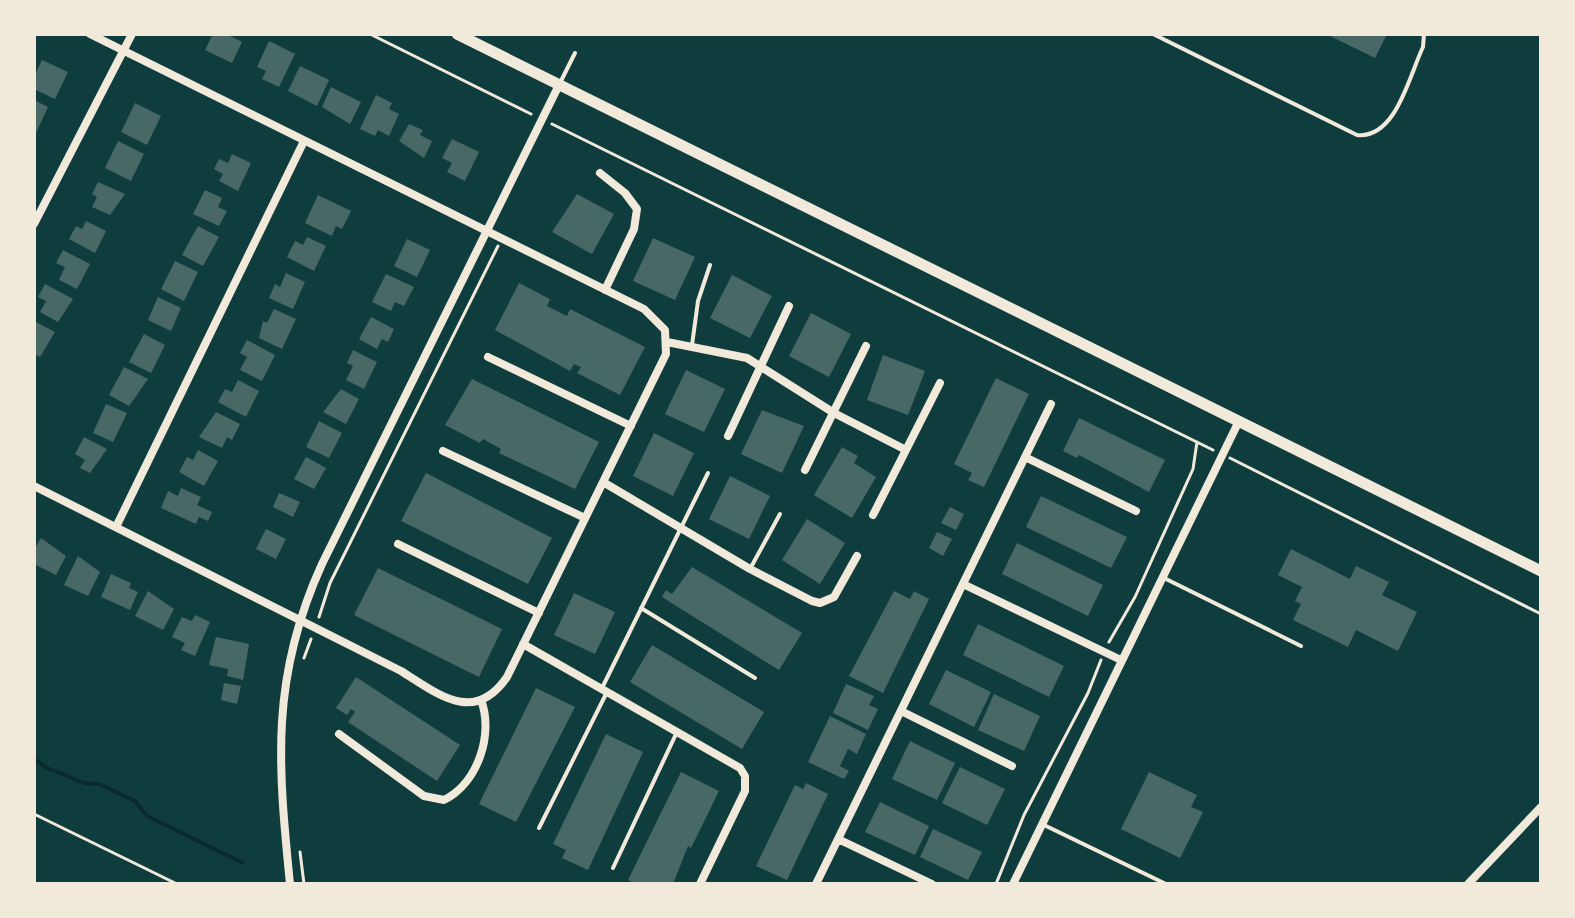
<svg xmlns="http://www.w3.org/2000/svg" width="1575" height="918" font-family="'Open Sans',sans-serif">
<rect width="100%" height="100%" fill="#0f3d3e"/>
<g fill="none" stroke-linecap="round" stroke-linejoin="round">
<path stroke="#0a2a2b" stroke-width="4" d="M34 759 47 768 84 783 99 784 135 801 147 816 243 863"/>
</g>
<path fill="#486865" d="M213 34H226L242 42 232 63 205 50Z
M1326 34H1387L1375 58Z
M269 41 295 54 279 87 262 79 266 71 257 67Z
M42 60 68 72 55 99 34 89V77Z
M300 66 329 80 317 106 288 91Z
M331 87 361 102 350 124 322 107Z
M376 95 392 103 389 109 399 114 389 136 378 130 375 136 360 129Z
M34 100 48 107 34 137Z
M135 103 161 116 147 145 121 132Z
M409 124 423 130 420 135 432 141 424 158 399 141Z
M452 139 479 152 465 181 447 172 452 163 442 158Z
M118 141 144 154 131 181 105 168Z
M232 154 251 163 238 191 219 181 223 174 214 169 219 159 228 163Z
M98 182 125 194 110 215 92 207 97 197 92 194Z
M205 190 222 198 218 207 227 211 219 226 193 214Z
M577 194 614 214 592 254 552 232Z
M318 195 351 211 342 229 336 226 332 236 305 223Z
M86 221 106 231 95 253 69 239 76 226 82 229Z
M198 226 219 237 203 266 182 255Z
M307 237 326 246 314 271 287 257 295 241 303 245Z
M653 238 695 257 675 300 633 281Z
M407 239 430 250 417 277 394 266Z
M63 250 90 264 77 289 59 280 65 267 56 263Z
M175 261 198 272 184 301 161 289Z
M286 273 305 282 293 309 269 298 275 284 280 287Z
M386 274 414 287 404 306 395 302 391 311 372 302Z
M732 275 772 296 750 338 710 318Z
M519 283 550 299 547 306 567 316 570 309 645 347 620 395 577 373 581 367 574 364 570 371 495 330Z
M45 284 73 299 58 322 40 312 46 301 38 297Z
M158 297 181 308 171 331 148 320Z
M274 309 296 319 282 349 259 338 263 321 267 323Z
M811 313 851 334 829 377 789 356Z
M371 317 394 329 388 342 382 339 377 349 359 339Z
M34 321 55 332 40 357 34 354Z
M144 334 165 345 151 373 129 362Z
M247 340 275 355 262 381 240 370 247 357 240 353Z
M353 350 377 362 364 389 346 380 353 366 347 363Z
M883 355 925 371 908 415 867 400Z
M124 367 148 379 129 406 109 395Z
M686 370 725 389 704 432 665 414Z
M996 378 1029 394 984 487 968 480 972 473 954 464Z
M472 379 599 442 575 489 499 453 501 449 483 439 480 443 445 425Z
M238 380 259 391 246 417 218 402 225 389 232 392Z
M341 389 359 399 346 424 323 412Z
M106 404 127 413 113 442 93 433Z
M762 410 804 426 782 473 741 454Z
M216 412 240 424 232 440 227 437 222 448 199 437Z
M1079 418 1165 460 1149 492 1079 455 1077 458 1063 451Z
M319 421 342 433 329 458 306 447Z
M654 433 694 453 673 496 633 476Z
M84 437 107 449 90 473 80 468 85 460 75 454Z
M842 447 858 456 854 463 876 477 852 518 814 495Z
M198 450 218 461 204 486 179 472 187 457 193 460Z
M306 457 326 468 314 489 294 479Z
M426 473 552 538 528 584 401 521Z
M730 476 770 496 749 539 709 519Z
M181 488 201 497 197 505 212 512 208 521 199 517 196 524 161 508 168 491 178 496Z
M279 493 300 502 293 517 273 507Z
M1041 496 1127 537 1111 568 1026 527Z
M950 507 964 514 956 530 941 523Z
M807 519 845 543 820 584 782 560Z
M266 529 286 539 276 559 256 549Z
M937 532 952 539 943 556 929 548Z
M41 538 66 556 56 575 34 564V550Z
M1017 543 1103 585 1088 616 1002 574Z
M1291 549 1350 579 1356 566 1389 582 1382 595 1417 612 1398 651 1356 630 1348 647 1293 620 1301 604 1295 601 1302 587 1278 575Z
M78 556 100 572 88 596 64 585Z
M692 567 802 633 779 670 662 597 666 590 672 594Z
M378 568 502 629 479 677 354 615Z
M111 574 131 583 129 588 138 592 130 610 101 597Z
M148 591 174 609 163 630 135 616Z
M894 591 910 599 914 591 929 599 883 693 849 676Z
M574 593 615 612 595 654 554 635Z
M195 615 210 622 195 656 181 650 185 643 172 637 182 617 192 621Z
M978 624 1064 666 1049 697 963 655Z
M216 637 249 644 243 680 227 676 228 669 209 665Z
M652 645 764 712 742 749 630 682Z
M946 670 991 692 974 727 929 704Z
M356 677 460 745 437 781 348 722 355 712 351 709 347 715 336 708Z
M224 683 241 686 237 704 221 700Z
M846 684 874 696 869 705 878 709 868 730 833 713Z
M536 688 575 707 516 822 479 804Z
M994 694 1040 716 1024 751 978 730Z
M830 716 866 734 857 754 848 749 840 766 849 771 844 779 808 762Z
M606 734 643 752 588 870 562 858 566 850 553 844Z
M910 741 955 763 937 800 892 779Z
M960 767 1005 789 987 825 942 803Z
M681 772 719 791 691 848 688 846 673 884H636L628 880Z
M1149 772 1197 795 1191 807 1203 812 1180 858 1121 829Z
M806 783 828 794 787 880 756 866 795 785 803 789Z
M880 802 929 826 915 855 865 832Z
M933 829 982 852 968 880 920 857Z"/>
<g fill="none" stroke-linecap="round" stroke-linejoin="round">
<path stroke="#f1e9da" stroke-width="3" d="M370 34 531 114
M552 124 1213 450
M1230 458 1541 614
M319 617 330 583 498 246
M1109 642 1135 597 1193 469 1197 442
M304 658 311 639
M34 814 177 884
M300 852 304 884
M996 884 1024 815 1088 693 1101 660"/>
<path stroke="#f1e9da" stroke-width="4" d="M1153 34 1357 135C1396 139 1409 76 1423 47L1424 34
M560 83 575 53
M692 345 698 301 710 265
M750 569 780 514
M1164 578 1301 646
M641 608 755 678
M602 688 708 473
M1044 825 1166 884
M539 828 606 694
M613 868 676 734"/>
<path stroke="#f1e9da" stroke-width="8" d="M600 173 625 193 637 209 634 229 605 290
M34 224 132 34
M667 342 747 358 834 413 906 450
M488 357 631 426
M728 436 789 306
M443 451 585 518
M1025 457 1136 511
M805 470 866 346
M603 482 750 569 812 601 820 603 834 597 857 556
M34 486 401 671C438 694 474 725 507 677L666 354 665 330 644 309 90 34
M873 515 940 383
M116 527 304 141
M398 544 539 613
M963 584 1121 660
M523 644 740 768 745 776V791L700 884
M901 711 1012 766
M339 734 424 796 444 800C478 783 494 734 481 700
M838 839 932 884
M290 884C278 764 270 678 322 564L559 85
M816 884 1051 404
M1013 884 1238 423
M1468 884 1541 807"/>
<path stroke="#f1e9da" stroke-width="11" d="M457 34 1541 571"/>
</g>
<rect width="1575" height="918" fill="none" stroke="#f1e9da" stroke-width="72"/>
</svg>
